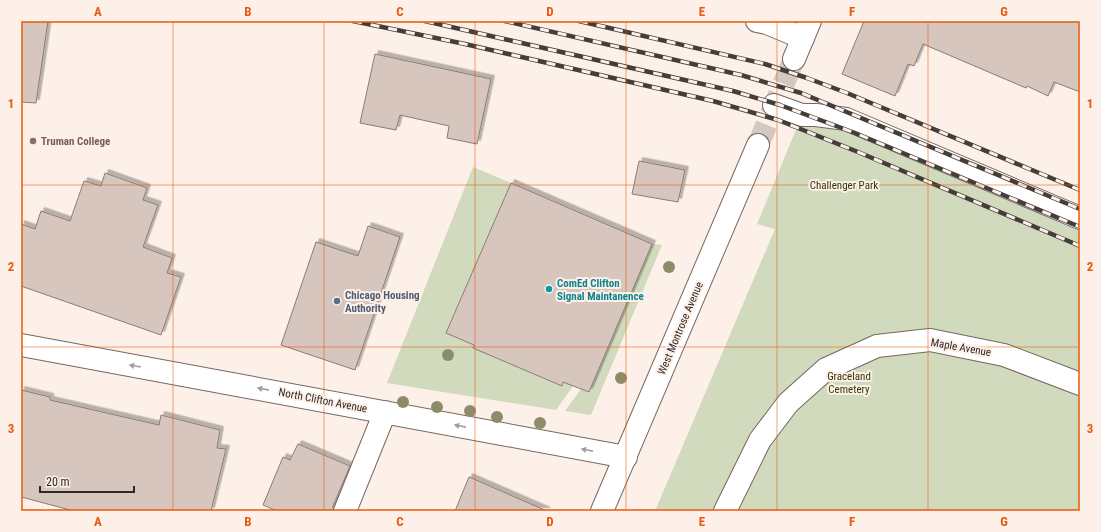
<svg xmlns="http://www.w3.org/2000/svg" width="1101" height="532" font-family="'Roboto Condensed',sans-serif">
<defs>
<filter id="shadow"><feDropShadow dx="3.5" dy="-3.5" stdDeviation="0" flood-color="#0004"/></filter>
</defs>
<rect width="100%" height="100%" fill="#fdf0e9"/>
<path fill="#d1dabc" d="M802 115H816L1080 218V511H655L775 229 757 224Z
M473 167 511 183 446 333 474 345V348L562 386 564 382 573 386 556 410 387 383Z
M652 244 662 245 591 415 565 411 581 389 589 392Z"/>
<path fill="#d6c6be" stroke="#8a7c74" filter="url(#shadow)" d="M21 21H48L36 103 21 102Z
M864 21H1080V92L1054 82 1048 96 1027 86 1026 88 923 44 914 66 908 64 895 96 842 74Z
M375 54 491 79 477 144 447 138 449 126 400 115 396 130 360 123Z
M639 161 685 170 678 202 632 194Z
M105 173 147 188 143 200 158 205 143 247 172 258 167 273 181 277 161 335 21 286V224L35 229 41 211 70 221 84 181 101 186Z
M511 183 652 244 589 392 563 382 562 386 473 348 474 345 446 333Z
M368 226 400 237 355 370 281 345 316 242 358 256Z
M21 390 50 397V400L159 425 161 415 220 430 217 448 226 449 211 511H74L21 497Z
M298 444 350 466 333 506V511H277L263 505 283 457 290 460Z
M469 477 547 511H455Z"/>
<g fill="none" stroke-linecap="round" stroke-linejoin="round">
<path stroke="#d4c8c2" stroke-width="22" stroke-dasharray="22 11" stroke-linecap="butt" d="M758 145 794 59"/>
<defs>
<path id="minor" d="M757 21 767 23 803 38
M774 105 802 115H816L846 119 1080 218
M21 345 626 457
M345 511 385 412
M725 511 760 440 788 403 826 369 877 346 930 340 1004 355 1080 384"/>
<path id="major" d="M794 59 810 21
M602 511 758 145"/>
</defs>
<use href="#minor" stroke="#756760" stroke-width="24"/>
<use href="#major" stroke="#756760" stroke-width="24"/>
<use href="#minor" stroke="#fff" stroke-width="22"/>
<use href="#major" stroke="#fff" stroke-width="22"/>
<defs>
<path id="rail" d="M353 21 465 44 713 101 778 120 858 152 1080 246
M425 21 733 91 780 105 855 133 1080 227
M505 21 741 75 801 93 1080 209
M579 21 765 64 807 78 847 93 1080 190"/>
</defs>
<use href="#rail" stroke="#443e3a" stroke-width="4.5"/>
<use href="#rail" stroke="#fdf0e9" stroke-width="3" stroke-dasharray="9" stroke-linecap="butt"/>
</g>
<g fill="#8c8c69">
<circle cx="669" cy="267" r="6"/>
<circle cx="448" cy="355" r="6"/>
<circle cx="621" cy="378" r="6"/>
<circle cx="403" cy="402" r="6"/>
<circle cx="437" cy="407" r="6"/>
<circle cx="470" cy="411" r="6"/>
<circle cx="497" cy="417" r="6"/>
<circle cx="540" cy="423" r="6"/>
</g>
<defs><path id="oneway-solid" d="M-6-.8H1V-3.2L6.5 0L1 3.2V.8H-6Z"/></defs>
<g fill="#a19e9d">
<use href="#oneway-solid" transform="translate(135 366) rotate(-170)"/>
<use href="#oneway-solid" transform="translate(263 389) rotate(-169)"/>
<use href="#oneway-solid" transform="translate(460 426) rotate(-169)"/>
<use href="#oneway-solid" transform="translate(587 450) rotate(-169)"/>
</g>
<path fill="none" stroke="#e8590c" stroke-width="1" stroke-opacity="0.55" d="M173 21V511M324 21V511M475 21V511M626 21V511M777 21V511M928 21V511M21 185H1080M21 347H1080"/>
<circle fill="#8d6e63" stroke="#fdf0e9" stroke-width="1.5" cx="33" cy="141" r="4"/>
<circle fill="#0f9aa8" stroke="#fdf0e9" stroke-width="1.5" cx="549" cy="289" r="4"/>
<circle fill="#5c6f8a" stroke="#fdf0e9" stroke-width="1.5" cx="337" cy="301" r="4"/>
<g text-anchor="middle" stroke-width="4" stroke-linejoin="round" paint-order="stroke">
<g font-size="11" font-weight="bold" fill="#785e54" stroke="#fdf0e9" text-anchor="start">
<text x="41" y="145">Truman College</text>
</g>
<g font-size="11" fill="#2f3a00" stroke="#fdf0e9">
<text x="844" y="189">Challenger Park</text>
<text x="849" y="380">Graceland<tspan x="849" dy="13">Cemetery</tspan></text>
</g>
<g font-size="11" font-weight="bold" fill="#0d838f" stroke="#fdf0e9" text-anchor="start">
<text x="557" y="287">ComEd Clifton<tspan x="557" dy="13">Signal Maintanence</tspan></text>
</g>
<g font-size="11" font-weight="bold" fill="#4e5e75" stroke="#fdf0e9" text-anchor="start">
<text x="345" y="299">Chicago Housing<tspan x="345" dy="13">Authority</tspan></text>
</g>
<g font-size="11" fill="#2e2825" stroke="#fdf0e9">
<text transform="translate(680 328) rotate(-67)" y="4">West Montrose Avenue</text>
<text transform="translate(961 347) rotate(10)" y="4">Maple Avenue</text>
<text transform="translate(323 400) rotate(11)" y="4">North Clifton Avenue</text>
</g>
</g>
<rect width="1101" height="532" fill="none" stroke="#fdf0e9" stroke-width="44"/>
<path d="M40 486v6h94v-6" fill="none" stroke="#2e2825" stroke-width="2"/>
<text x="46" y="486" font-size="12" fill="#2e2825" stroke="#fdf0e9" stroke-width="3" paint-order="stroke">20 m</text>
<rect x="22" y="22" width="1057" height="488" fill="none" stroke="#e8590c" stroke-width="1.5"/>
<g font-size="13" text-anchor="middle" font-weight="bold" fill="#e8590c">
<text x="98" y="16">A</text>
<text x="248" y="16">B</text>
<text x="400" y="16">C</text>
<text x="550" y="16">D</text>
<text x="702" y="16">E</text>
<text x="852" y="16">F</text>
<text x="1004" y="16">G</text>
<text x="11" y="108">1</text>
<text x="1090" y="108">1</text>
<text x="11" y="271">2</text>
<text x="1090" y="271">2</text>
<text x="11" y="433">3</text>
<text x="1090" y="433">3</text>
<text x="98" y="526">A</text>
<text x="248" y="526">B</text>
<text x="400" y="526">C</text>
<text x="550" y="526">D</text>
<text x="702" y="526">E</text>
<text x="852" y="526">F</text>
<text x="1004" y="526">G</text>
</g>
</svg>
